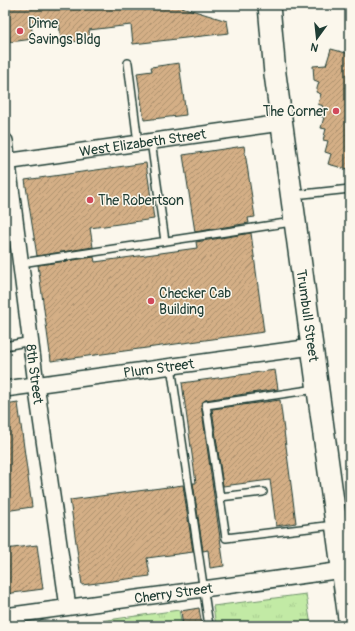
<svg xmlns="http://www.w3.org/2000/svg" width="355" height="631" font-family="Pangolin,sans-serif">
<defs>
<pattern id="grass-tufts" width="24" height="20" patternUnits="userSpaceOnUse"><rect width="24" height="20" fill="#c2eaa5"/><path d="M3 7l-1-3M5 7V3M7 7l1-3M15 17l-1-3M17 17v-4M19 17l1-3" fill="none" stroke="#a6ca8f"/></pattern>
<pattern id="building-hatch" width="6" height="6" patternUnits="userSpaceOnUse"><rect width="6" height="6" fill="#d4af86"/><path d="M-1 1l2-2M0 6l6-6M5 7l2-2" fill="none" stroke="#ab906e"/></pattern>
</defs>
<rect width="100%" height="100%" fill="#fbf7ec"/>
<filter id="ink" filterUnits="userSpaceOnUse"><feTurbulence type="fractalNoise" baseFrequency=".025" numOctaves="2"/><feDisplacementMap in="SourceGraphic" scale="8" xChannelSelector="R" yChannelSelector="G"/><feConvolveMatrix kernelMatrix="1 2 1 2 8 2 1 2 1" color-interpolation-filters="sRGB"/></filter>
<g filter="url(#ink)">
<path fill="url(#grass-tufts)" stroke="#70946c" d="M306 594 311 626H216L213 606Z
M179 610 182 626H65Z"/>
<path fill="url(#building-hatch)" stroke="#1f3d34" d="M5 5H175L227 21 229 33 133 44 131 25 89 30 90 40 61 43 59 20 31 23 33 39 10 42Z
M331 49 350 54V170L328 164 331 154 325 152 328 141 323 140 326 129 321 128 324 117 320 116 323 106 318 104 321 94 316 92 319 82 314 80 313 66 326 65Z
M179 63 186 115 144 120 137 73 152 71 151 67Z
M244 146 255 217 248 218 249 223 195 232 183 155Z
M146 163 154 219 90 228 93 247 37 256 25 180Z
M251 233 264 332 51 361 38 265 94 257 95 262 197 248 196 242Z
M275 370 278 389 205 400 201 404 224 566 210 568 208 550 203 551 193 483H196L182 383Z
M280 400 296 523 276 526 270 480 223 486 212 409Z
M18 403 32 507 5 511V405Z
M183 485 193 552 147 558 150 576 82 585 70 500Z
M37 545 43 589 5 594V549Z
M199 608 202 626H183L181 611Z"/>
<g fill="none" stroke-linecap="round" stroke-linejoin="round">
<defs>
<path id="lane" d="M128 63 138 143
M151 141 165 241
M294 195 350 189
M21 263 292 222
M5 346 31 341
M171 366 209 626
M316 389 206 405 226 538 334 525
M220 497 263 492"/>
<g id="street">
<path id="s1" d="M5 141 36 384 68 607"/>
<path id="s2" d="M5 162 281 123"/>
<path id="s3" d="M5 389 312 347"/>
<path id="s4" d="M5 616 343 570"/>
</g>
<g id="secondary">
<path id="s5" d="M269 5 275 74 350 626"/>
</g>
</defs>
<use href="#lane" stroke="#1f3d34" stroke-width="10"/>
<use href="#street" stroke="#1f3d34" stroke-width="18"/>
<use href="#secondary" stroke="#1f3d34" stroke-width="24"/>
<use href="#lane" stroke="#fbf7ec" stroke-width="7"/>
<use href="#street" stroke="#fbf7ec" stroke-width="15"/>
<use href="#secondary" stroke="#fbf7ec" stroke-width="21"/>
</g>
</g>
<g fill="#d1495b" stroke="#fbf7ec" stroke-width="1.5">
<circle cx="20" cy="31" r="4"/>
<circle cx="336" cy="111" r="4"/>
<circle cx="90" cy="200" r="4"/>
<circle cx="151" cy="301" r="4"/>
</g>
<g text-anchor="middle" stroke-width="3" stroke-linejoin="round" paint-order="stroke">
<g font-size="14" fill="#1f3d34" stroke="#fbf7ec" text-anchor="start">
<text x="28" y="28">Dime<tspan x="28" dy="16">Savings Bldg</tspan></text>
<text x="328" y="116" text-anchor="end">The Corner</text>
<text x="98" y="205">The Robertson</text>
<text x="159" y="298">Checker Cab<tspan x="159" dy="16">Building</tspan></text>
</g>
<g font-size="14" fill="#1f3d34" stroke="#fbf7ec">
<text dy="5" stroke="none"><textPath href="#s2" startOffset="139">West Elizabeth Street</textPath></text>
<text dy="5" stroke="none"><textPath href="#s5" startOffset="313">Trumbull Street</textPath></text>
<text dy="5" stroke="none"><textPath href="#s3" startOffset="155">Plum Street</textPath></text>
<text dy="5" stroke="none"><textPath href="#s1" startOffset="235">8th Street</textPath></text>
<text dy="5" stroke="none"><textPath href="#s4" startOffset="170">Cherry Street</textPath></text>
</g>
</g>
<rect width="355" height="631" fill="none" stroke="#fbf7ec" stroke-width="20"/>
<rect x="10" y="10" width="335" height="611" fill="none" stroke="#1f3d34" stroke-width="1.5" filter="url(#ink)"/>
<g transform="translate(317 38) rotate(195)" stroke="#fbf7ec" stroke-width="3" paint-order="stroke">
<path d="M0-3L7 15L0 10L-7 15Z" fill="#1f3d34"/>
<text y="-6" font-size="11" font-weight="bold" text-anchor="middle" fill="#1f3d34">N</text>
</g>
</svg>
